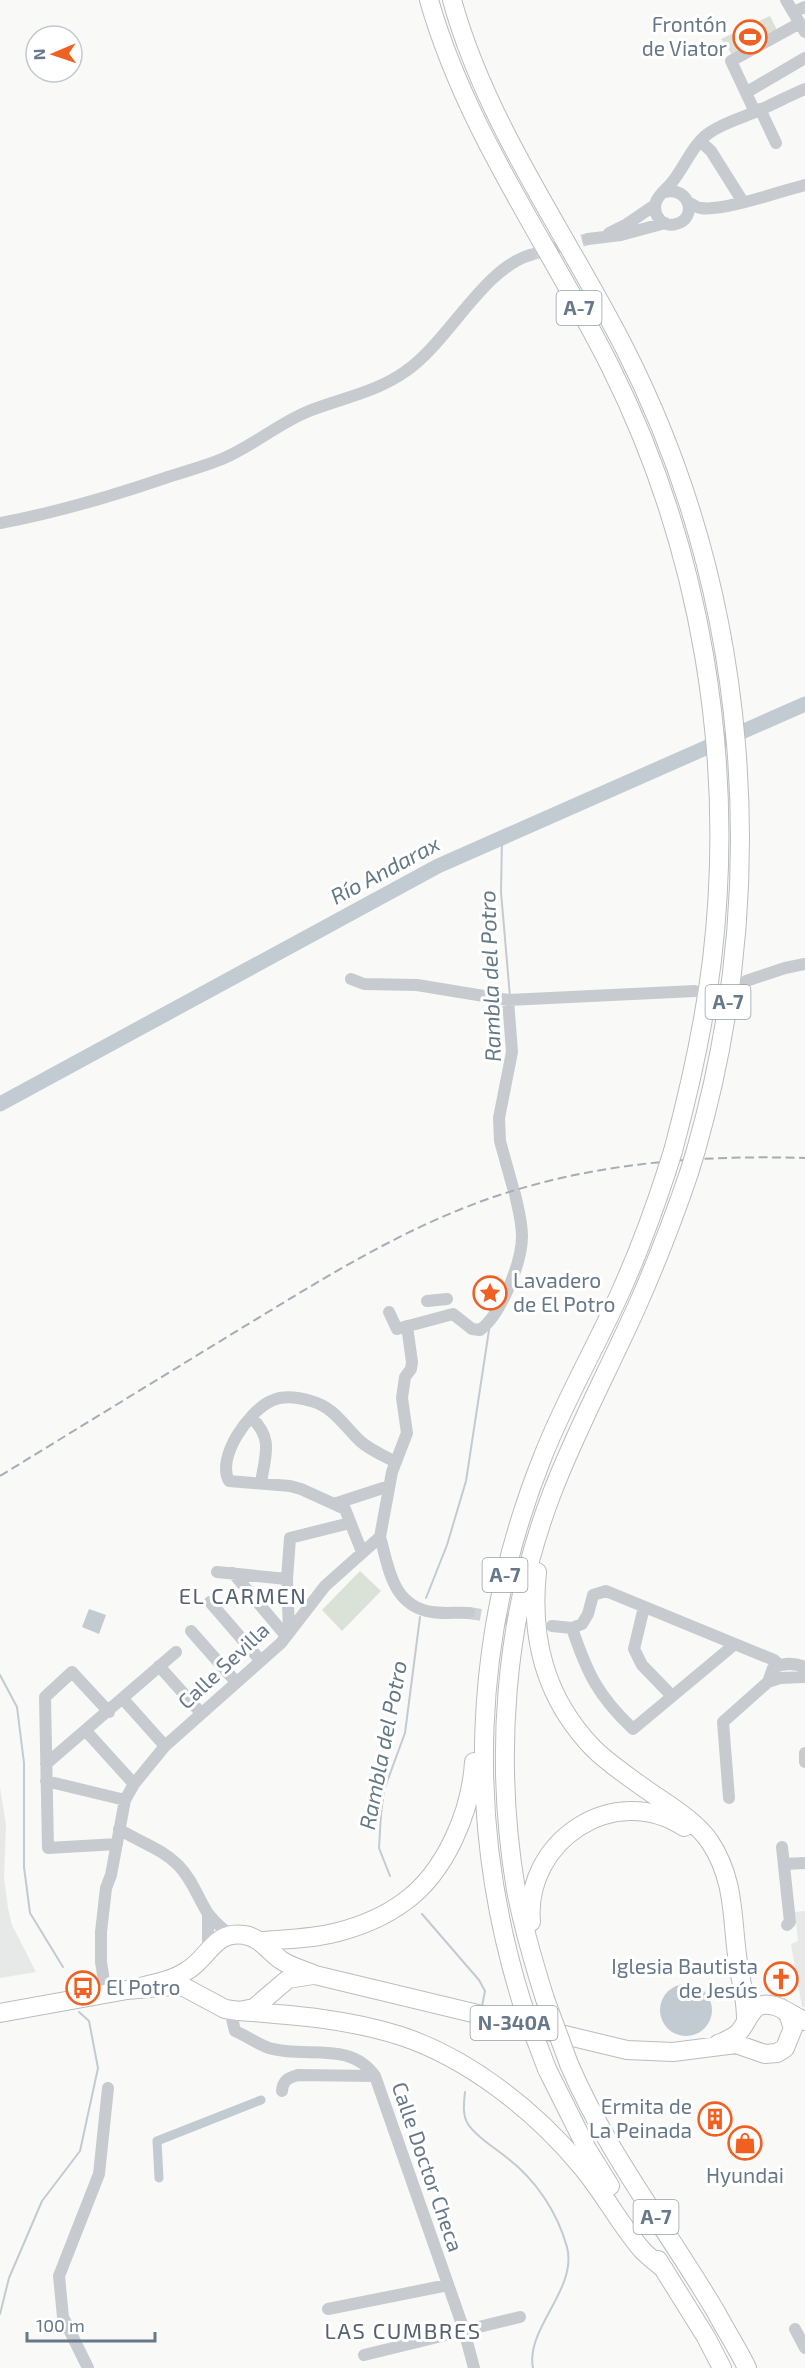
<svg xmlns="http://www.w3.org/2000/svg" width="805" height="2368" font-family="'Exo 2',sans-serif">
<rect width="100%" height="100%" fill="#f9f9f7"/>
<path fill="#e7e8e8" d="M0 1787 6 1825 4 1878 8 1908 12 1925 36 1972 0 1978Z
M805 1911V2007H802L791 1944 798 1941 795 1912Z"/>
<path fill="#dae2d8" d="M770 16 779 34 733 56 721 39Z
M360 1571 381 1591 342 1631 322 1610Z"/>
<path fill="#c2cbd1" d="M89 1609 106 1615 99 1634 82 1627Z
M660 2010a26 26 0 1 1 52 0a26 26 0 1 1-52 0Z"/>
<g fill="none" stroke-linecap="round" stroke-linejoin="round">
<path stroke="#c2cbd1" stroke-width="2" d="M502 838 501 892 510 997
M426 1598 447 1545 466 1481 489 1330
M0 1675 17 1707 24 1763V1867L30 1913 63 1967
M390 1876 379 1848 381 1814 384 1790 405 1733 420 1617
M422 1914 479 1980 485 1991 482 2006
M476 2038 479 2022
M465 2092C464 2102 462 2115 468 2124 476 2137 494 2147 506 2157 535 2179 557 2211 567 2247 578 2289 525 2329 533 2368
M0 2314 9 2278 42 2201 80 2151 98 2068 89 2021 79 2012"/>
<path stroke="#c2cbd1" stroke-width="9" d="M159 2178 157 2141 261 2100"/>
<path stroke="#c2cbd1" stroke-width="15" d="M0 1104 438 866 805 704"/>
<path stroke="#cdd2d6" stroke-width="12" stroke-dasharray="12 6" stroke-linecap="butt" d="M530 255 588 239
M469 1613 524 1622"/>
<defs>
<path id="highway" d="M429 0C467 133 549 244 610 366 701 548 736 758 712 960 704 1025 690 1088 673 1151
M452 0C487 126 566 233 625 349 750 596 772 885 696 1150
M537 1572C530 1639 545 1698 593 1748 609 1764 629 1777 647 1790 668 1805 695 1820 710 1842 737 1883 731 1923 739 1969 742 1986 746 2000 746 2018
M531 1922C524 1841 614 1781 684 1827
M260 1941C286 1939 312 1939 338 1932 361 1926 385 1916 404 1902 446 1872 471 1811 474 1762
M127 1990C147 1985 171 1982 188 1970 208 1958 215 1930 244 1935 260 1937 269 1952 281 1960 291 1967 304 1970 315 1975L627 2050 673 2052 736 2044 765 2054 777 2053 785 2048 793 2028 788 2014 781 2008
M545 1999C534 1964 523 1927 516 1890 494 1759 504 1618 552 1493 577 1428 610 1367 638 1304 657 1261 674 1217 689 1173
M522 2003C465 1820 472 1633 543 1456 565 1400 596 1347 621 1291 638 1253 653 1213 666 1173
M239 2011C294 2015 348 2019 401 2036 470 2059 535 2111 581 2166 604 2193 620 2225 643 2251 649 2257 657 2263 664 2269
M0 2013 127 1990 171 1986 184 1987 225 2009 239 2011 254 2008 288 1979 313 1975
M718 2044C725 2041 734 2038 739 2032 750 2020 751 1999 775 2006 786 2009 794 2017 805 2021
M569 2064C607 2153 667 2229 716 2312 726 2331 738 2349 747 2368
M547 2069 587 2149 610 2186
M658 2260 706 2337 722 2368"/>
</defs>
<use href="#highway" stroke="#b9bdc0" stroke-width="20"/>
<path stroke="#c7cbcf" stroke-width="12" d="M786 0 805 32
M793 12 805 7
M747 92 805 58
M760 109 776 143
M755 112 731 61 800 23
M700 141 711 151 743 202
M665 192C690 186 698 219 676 224 663 228 652 215 656 202 658 195 668 188 673 181 685 166 693 144 709 133 723 123 739 119 755 112 772 105 788 96 805 89
M688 202C692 204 697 208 701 208 721 212 782 191 805 185
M609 233 627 224 655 205
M588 239 621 235 665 223
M0 523C55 513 109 497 162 479 182 472 203 467 222 459 253 446 279 423 309 411 342 398 377 392 406 371 448 342 483 269 530 255
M351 979 364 984 417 985 508 1000 695 991
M746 981 785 968 805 964
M508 1000 512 1052 499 1118 500 1141 513 1188
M427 1301 447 1299
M389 1312 397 1329 453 1314 472 1329 480 1330C501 1315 522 1262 522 1236 522 1222 518 1208 515 1194
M251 1417C274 1439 265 1455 261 1483
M334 1504 389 1486
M380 1537C389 1568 392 1606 432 1612 444 1614 457 1612 469 1613
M362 1552 345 1509 301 1489 290 1486 229 1481C216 1457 249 1411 271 1401 283 1395 298 1397 311 1401 334 1407 344 1426 360 1441 370 1450 384 1456 396 1462
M217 1572 287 1579
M233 1573 286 1636
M210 1602 261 1661
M644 1607 634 1649 642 1665 672 1696
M552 1626 572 1628 582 1624 588 1614 593 1595 606 1591 774 1660 779 1665
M572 1628C587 1673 598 1696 633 1729L735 1644
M289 1630 287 1579 290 1538 350 1523
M191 1631 236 1682
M159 1666 201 1713
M768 1682 773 1668C783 1663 795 1663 805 1667
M123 1699 165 1746
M109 1712 72 1672 45 1697 48 1848 117 1844
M86 1731 134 1784
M805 1753V1762
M46 1764 176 1652
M46 1781 125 1800
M729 1798 723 1722 768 1682 780 1678 805 1677
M119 1829C139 1842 161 1848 178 1865 192 1879 197 1896 207 1912 213 1921 222 1928 230 1935
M782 1847 790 1922 787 1925
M784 1864 805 1863
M208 1949V1914
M104 1981 101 1962V1932L106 1888 111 1875 125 1800 134 1784 165 1746 281 1643 325 1586 380 1537 392 1472 407 1433 402 1398 405 1377 411 1369 412 1362 407 1326
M230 2010 235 2031C247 2036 257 2044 269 2048 305 2059 350 2040 375 2076L464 2330 474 2368
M282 2091C283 2080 288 2078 298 2075L375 2076
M328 2309 448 2285
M795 2329 805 2348
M364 2355 520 2317
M88 2368 63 2317 59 2276 99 2174 108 2088"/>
<use href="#highway" stroke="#fff" stroke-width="18"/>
<path stroke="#a7adb4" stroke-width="2" stroke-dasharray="9 4.5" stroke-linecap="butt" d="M0 1476C80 1427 160 1378 240 1329 326 1277 412 1222 509 1192 605 1162 705 1155 805 1158"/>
<defs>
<path id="highway-bridge" d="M666 1173 673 1151
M689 1173 696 1150
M545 1999 569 2064
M522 2003 547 2069"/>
</defs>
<use href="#highway-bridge" stroke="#b9bdc0" stroke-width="20" stroke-linecap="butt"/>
<use href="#highway-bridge" stroke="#fff" stroke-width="18"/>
</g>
<defs>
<symbol id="stadium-ring" viewBox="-11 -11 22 22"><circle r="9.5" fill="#fff" stroke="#f06021" stroke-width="1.5"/><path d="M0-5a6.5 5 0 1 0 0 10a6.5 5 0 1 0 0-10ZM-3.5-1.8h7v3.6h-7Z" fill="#f06021"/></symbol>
<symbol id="sight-ring" viewBox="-11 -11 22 22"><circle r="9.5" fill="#fff" stroke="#f06021" stroke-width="1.5"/><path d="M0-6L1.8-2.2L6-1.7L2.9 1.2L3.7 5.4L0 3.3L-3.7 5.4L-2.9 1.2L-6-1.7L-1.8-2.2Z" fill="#f06021"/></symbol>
<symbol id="church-ring" viewBox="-11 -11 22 22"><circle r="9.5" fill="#fff" stroke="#f06021" stroke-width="1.5"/><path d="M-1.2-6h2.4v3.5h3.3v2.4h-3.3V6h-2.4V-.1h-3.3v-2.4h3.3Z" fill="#f06021"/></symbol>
<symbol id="bus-ring" viewBox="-11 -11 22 22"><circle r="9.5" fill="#fff" stroke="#f06021" stroke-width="1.5"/><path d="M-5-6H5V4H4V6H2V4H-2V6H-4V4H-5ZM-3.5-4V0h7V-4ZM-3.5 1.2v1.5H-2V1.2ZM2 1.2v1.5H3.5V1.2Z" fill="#f06021"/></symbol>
<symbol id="building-ring" viewBox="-11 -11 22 22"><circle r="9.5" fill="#fff" stroke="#f06021" stroke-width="1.5"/><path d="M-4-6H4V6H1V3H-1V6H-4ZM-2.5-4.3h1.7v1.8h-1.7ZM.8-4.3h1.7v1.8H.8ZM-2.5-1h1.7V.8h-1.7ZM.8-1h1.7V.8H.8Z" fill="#f06021"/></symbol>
<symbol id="shop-ring" viewBox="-11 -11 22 22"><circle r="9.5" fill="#fff" stroke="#f06021" stroke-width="1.5"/><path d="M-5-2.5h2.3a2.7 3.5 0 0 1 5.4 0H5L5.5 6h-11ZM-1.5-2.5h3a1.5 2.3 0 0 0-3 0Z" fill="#f06021"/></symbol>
</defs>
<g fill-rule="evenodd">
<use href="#stadium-ring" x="731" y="18" width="38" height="38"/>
<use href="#sight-ring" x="471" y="1274" width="38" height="38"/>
<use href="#church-ring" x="762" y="1960" width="38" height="38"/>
<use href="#bus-ring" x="64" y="1969" width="38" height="38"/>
<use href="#building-ring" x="696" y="2100" width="38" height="38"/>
<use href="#shop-ring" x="726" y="2124" width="38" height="38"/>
</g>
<g text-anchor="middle" stroke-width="6" stroke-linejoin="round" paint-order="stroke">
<g fill="#fff" stroke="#94a0ad" stroke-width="1.5">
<rect x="556.5" y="291" width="45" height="34" rx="4.5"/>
<rect x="705.5" y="985" width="45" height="34" rx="4.5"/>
<rect x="482.5" y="1558" width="45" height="34" rx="4.5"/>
<rect x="470.5" y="2006" width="87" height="34" rx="4.5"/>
<rect x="633.5" y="2200" width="45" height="34" rx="4.5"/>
</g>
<g font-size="20" font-weight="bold" fill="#66788a">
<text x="579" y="315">A-7</text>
<text x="728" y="1009">A-7</text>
<text x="505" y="1582">A-7</text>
<text x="514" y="2030">N-340A</text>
<text x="656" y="2224">A-7</text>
</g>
<g font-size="21" fill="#66788a" stroke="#fff" text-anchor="end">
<text x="727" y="32">Frontón<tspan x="727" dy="24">de Viator</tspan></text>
<text x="513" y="1288" text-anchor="start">Lavadero<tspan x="513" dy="24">de El Potro</tspan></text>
<text x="758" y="1974">Iglesia Bautista<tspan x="758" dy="24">de Jesús</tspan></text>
<text x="106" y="1995" text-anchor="start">El Potro</text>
<text x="692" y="2114">Ermita de<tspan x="692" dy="24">La Peinada</tspan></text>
<text x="745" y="2183" text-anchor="middle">Hyundai</text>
</g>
<g font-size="21" fill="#66788a" stroke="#fff">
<text transform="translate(224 1666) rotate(-43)" y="7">Calle Sevilla</text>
<text transform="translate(427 2167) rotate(71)" y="7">Calle Doctor Checa</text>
</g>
<g font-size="22" font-style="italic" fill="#637985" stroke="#fff">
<text transform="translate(385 870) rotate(-28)" y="8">Río Andarax</text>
<text transform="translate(490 976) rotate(-92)" y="8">Rambla del Potro</text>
<text transform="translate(383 1745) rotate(-79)" y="8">Rambla del Potro</text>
</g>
<g font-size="22" letter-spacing="1.5" fill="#55616f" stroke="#fff">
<text x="243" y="1604">EL CARMEN</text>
<text x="403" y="2339">LAS CUMBRES</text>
</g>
</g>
<g transform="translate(54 54) rotate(268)"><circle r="28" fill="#ffffff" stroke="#c2c9d0" stroke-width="1.5"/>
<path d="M0-4.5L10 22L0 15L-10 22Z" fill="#f06021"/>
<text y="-9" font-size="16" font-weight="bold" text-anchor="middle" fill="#66788a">N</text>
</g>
<path d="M27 2332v9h128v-9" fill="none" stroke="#66788a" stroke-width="3"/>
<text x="36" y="2332" font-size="18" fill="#66788a" stroke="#ffffff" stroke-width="4.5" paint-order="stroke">100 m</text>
</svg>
